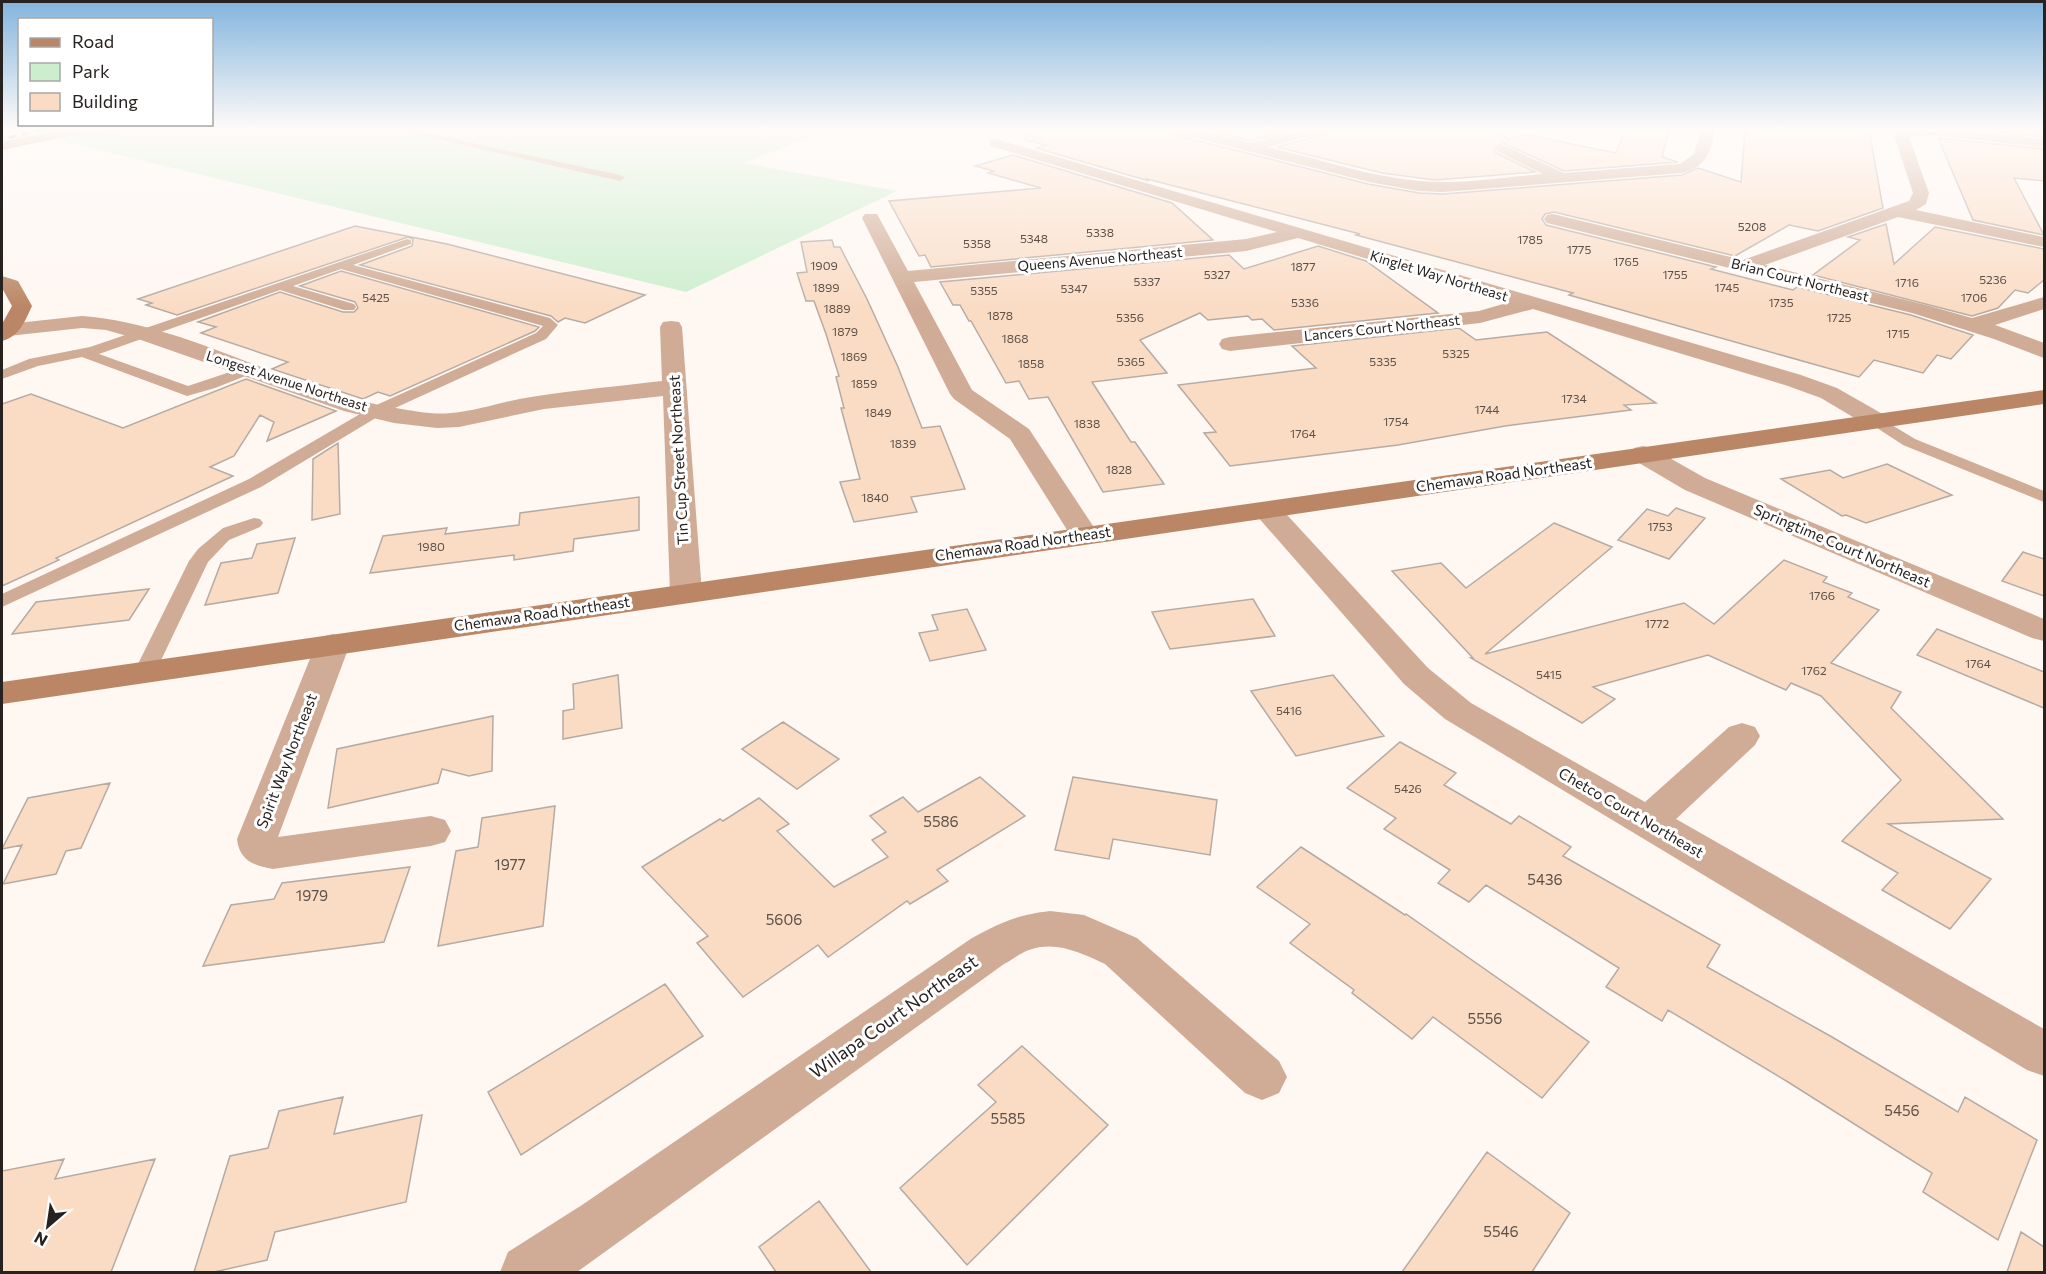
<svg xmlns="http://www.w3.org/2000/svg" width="2046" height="1274" font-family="Commissioner,sans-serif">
<rect width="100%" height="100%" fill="#fef7f2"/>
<path fill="#cceece" d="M85 130H829L743 163 897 191 686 292 49 138Z"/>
<path fill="#fadcc5" stroke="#b6aba2" stroke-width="1.5" d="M1026 130H1173L1176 135 1368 184 1419 193 1443 194 1682 175 1698 168 1741 182 1745 130H1869L1883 208 1818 231 1789 225 1735 256 1554 212 1545 214 1542 219 1546 225 1716 267 1711 269 1793 290 1797 287 1911 315 1973 335 1951 359 1937 355 1923 373 1874 360 1859 377 1569 295 1573 293 1356 235 1360 234 1147 179 1149 181 1036 148 1046 145 1025 140Z
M1208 130H1291L1250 141Z
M1325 130 1497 131 1509 140 1523 134 1616 153 1625 130H1669L1662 157 1678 162 1564 171 1503 143 1494 148 1496 153 1535 172 1435 180 1382 173 1277 147 1322 135Z
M1982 130H2044V137Z
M1938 138 2044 149V181L2014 178 2044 235 1973 220Z
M1013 155 1172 203 1213 240 931 267 925 255 919 256 889 201 1041 188 988 173 994 171 975 166Z
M1886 224 1894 264 1935 227 2044 249V280L2028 293 2015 290 1998 308 1972 316 1813 275 1860 240 1848 237Z
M355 226 447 244 645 295 585 323 565 318 558 322 551 316 360 265 412 246 413 239 408 237 177 315 146 305 152 303 138 299Z
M832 240 834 247H840L867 299 898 367 922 428 940 426 965 489 911 497 917 512 854 522 840 482 860 479 841 408H844L836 377 839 376 826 334 814 301H806L797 273 807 272 801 242Z
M1318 246 1366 261 1438 313 1274 330 1262 319 1252 320 1248 316 1208 320 1200 313 1140 340 1167 373 1092 382 1131 442H1135L1164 484 1103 492 1048 397 1029 399 1019 381 1006 383 971 321H969L960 305H953L940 282 1229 255 1244 269Z
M341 271 539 327 535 331 390 396 378 392 363 399 272 369 288 362 201 333 216 327 198 322 280 292 343 312H354L358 308 355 302 300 286Z
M1459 328 1476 340 1547 332 1656 403 1624 405 1631 410 1505 426 1398 445 1230 466 1204 433 1216 432 1178 385 1316 368 1292 346Z
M246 379 336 411 267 441 274 422 260 415 234 456 210 467 233 476 56 558 59 560 2 586V404L31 394 123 428Z
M338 443 340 514 312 520 313 459Z
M1887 464 1952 495 1866 523 1846 515 1842 516 1781 479 1830 470 1843 478Z
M639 497V530L574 539 573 551 514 560V555L370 573 383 536 447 528 445 534 519 525 520 513Z
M1676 508 1705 518 1669 559 1618 540 1647 509 1668 516Z
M1554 523 1612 547 1485 654 1684 603 1714 624 1784 560 1827 577 1823 582 1852 593 1848 597 1879 610 1831 663 1901 692 1891 708 2003 819 1888 824 1991 879 1950 929 1882 890 1898 873 1842 841 1901 780 1821 696 1791 683 1786 690 1708 655 1593 687 1615 699 1582 723 1471 658H1473L1392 571 1441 563 1466 588Z
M295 538 278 593 205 605 221 563 252 558 257 544Z
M2023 552 2044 559V596L2002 581Z
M149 589 129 620 12 634 36 602Z
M1253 599 1275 636 1170 649 1152 612Z
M967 609 986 650 930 661 919 633 938 630 932 615Z
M1937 629 2044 672V708L1917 655Z
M618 675 622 728 563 739V711L574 709 573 684Z
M1333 675 1384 736 1296 756 1251 691Z
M493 716 492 771 469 776 442 769 438 783 328 808 337 749Z
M783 722 839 759 797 789 742 749Z
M1400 742 1456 773 1444 785 1511 824 1519 816 1571 847 1563 856 1720 945 1707 967 1832 1037 1958 1112 1965 1097 2037 1140 1998 1240 1923 1192 1932 1173 1788 1082 1668 1010 1662 1021 1606 987 1619 968 1486 885 1469 902 1438 883 1450 870 1384 829 1396 818 1347 788Z
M980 777 1025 816 937 870 948 881 910 904 907 901 828 957 818 945 743 997 697 943 708 936 642 867 720 819 723 821 759 798 789 824 777 831 834 887 888 857 872 840 886 832 870 816 903 797 918 812Z
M1073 777 1217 800 1210 855 1113 839 1109 859 1055 850Z
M110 783 81 848 66 851 56 874 3 884 22 845 2 849 28 798Z
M555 806 543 926 438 946 456 851 478 847 482 818Z
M1301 847 1405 915 1406 914 1589 1042 1542 1098 1433 1017 1412 1039 1352 993 1354 990 1290 943 1310 924 1257 887Z
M410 867 384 942 203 966 231 905 274 899 282 883Z
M665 984 703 1036 521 1155 488 1092Z
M1022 1046 1108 1125 967 1265 900 1188 996 1102 978 1085Z
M343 1097 334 1134 422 1115 406 1202 275 1232 267 1260 214 1272H194L230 1156 268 1148 279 1111Z
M1487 1152 1570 1213 1532 1272H1402Z
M64 1159 55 1179 155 1159 111 1272H2V1171Z
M819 1201 871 1272H776L759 1247Z
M2021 1232 2044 1247V1272H2007Z"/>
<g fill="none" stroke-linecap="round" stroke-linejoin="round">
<path fill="#d0ac96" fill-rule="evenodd" d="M64 130 99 132 134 130 99 138 61 135 59 133Z
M397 130H413L620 175 625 178 620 181Z
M407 239 411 240V244L353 265 550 318 558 325 546 339 384 413 261 487 2 607V594L249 479 372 407 536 333 543 326 341 269 293 286 354 304 356 307 354 310H344L280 290 99 354 188 386 248 366 255 370 253 373 215 388 187 396 82 357 38 366 2 379V370L29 359 90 347Z
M1877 416 1915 439 2044 491V502L1903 445 1871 424 1869 421 1871 418Z
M254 518 260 519 263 523 260 527 229 540 208 562 153 677 145 679 137 677 134 672 189 561 198 549 223 528Z"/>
<path fill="#d0ac96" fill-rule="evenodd" d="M1175 130H1199L1250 143 1300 130H1323L1321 133 1268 147C1318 159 1368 176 1420 181 1460 185 1503 177 1543 174L1498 152 1496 149 1498 146 1503 145 1564 173 1680 164 1694 154 1701 130H1715C1711 152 1706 167 1682 173L1443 192 1419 191 1369 182 1177 133Z
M1898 130H1962L2044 139V147L1932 135 1909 137 1929 193 1926 204 1916 210 2044 237V247L1898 217 1765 265 1926 305 1972 318 2044 297V309L1995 325 2044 343V358L1994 339 1912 313 1547 223 1544 219 1547 215 1553 214 1743 260 1909 201 1913 193 1894 135Z
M996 139 1801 375 1837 388 1886 416 1889 421 1886 426 1877 428 1868 426 1821 398 1785 385 1533 309 1480 323 1230 351 1222 349 1219 344 1222 339 1230 337 1479 311 1510 302 1298 238 1246 251 914 282 972 390 1029 429 1099 535 1094 541 1084 544 1074 541 1010 439 954 399 950 394 862 218 865 214H877L908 271 1246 239 1277 232 991 146 989 143 991 140Z
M82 316C190 324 289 391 396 408 414 411 433 415 451 413 478 411 504 401 531 397 575 390 619 386 662 381L660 327 663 322 671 321 679 322 682 327 702 593 697 600 686 602 675 600 670 593 663 396 544 409 459 427 437 428 394 423 344 411 141 340 106 330 82 328 8 336 2 335V325L8 324Z
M1643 446 1652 448 1705 478 2044 619V641L2032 638 1685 490 1634 460 1630 454 1634 448Z
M1267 502 1277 504 1428 668 1471 703 1645 802 1729 727 1742 723 1755 727 1760 736 1755 745 1676 819 2044 1029V1076L2027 1070 1445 719 1404 684 1257 516 1253 510 1257 504Z
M333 634 345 637 350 644 278 837 431 816 445 820 451 831 445 842 431 846 273 869C254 866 239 860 237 839L316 644 321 637Z
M1050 911 1084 915 1137 938 1279 1061 1287 1077 1279 1093 1262 1100 1245 1093 1105 964C1082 953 1055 940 1029 950 1020 953 1012 960 1004 964L577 1272H500L508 1252 582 1205 972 938C1002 922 1017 915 1050 911Z"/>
<path fill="#ba8665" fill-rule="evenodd" d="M58 130H85L78 134 2 150V142Z
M2 276 18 281 32 306C25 321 20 336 2 341V324L12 306 2 288Z
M2044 390V404L2 704V682Z"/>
<defs>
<path id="rail" d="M2 139 43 130"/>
</defs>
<use href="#rail" stroke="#3e3936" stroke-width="3"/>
<use href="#rail" stroke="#fff" stroke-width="2" stroke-dasharray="7" stroke-linecap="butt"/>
</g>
<linearGradient id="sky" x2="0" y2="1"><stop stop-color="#82b4dd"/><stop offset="0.42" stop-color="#fffbf9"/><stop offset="1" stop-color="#fffbf9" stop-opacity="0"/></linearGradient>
<rect width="2046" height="308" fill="url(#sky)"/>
<g text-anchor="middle" stroke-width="6" stroke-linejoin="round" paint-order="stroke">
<g font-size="12" fill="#5c5048">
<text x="1752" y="231">5208</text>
<text x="1100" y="237">5338</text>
<text x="1034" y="243">5348</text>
<text x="1530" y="244">1785</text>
<text x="977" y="248">5358</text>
<text x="1579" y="254">1775</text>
<text x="1626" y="266">1765</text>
<text x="824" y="270">1909</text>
<text x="1303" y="271">1877</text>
<text x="1217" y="279">5327</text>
<text x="1675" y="279">1755</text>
<text x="1993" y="284">5236</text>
<text x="1147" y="286">5337</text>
<text x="1907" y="287">1716</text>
<text x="826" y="292">1899</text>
<text x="1727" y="292">1745</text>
<text x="1074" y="293">5347</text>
<text x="984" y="295">5355</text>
<text x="376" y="302">5425</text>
<text x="1974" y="302">1706</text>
<text x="1305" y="307">5336</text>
<text x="1781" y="307">1735</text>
<text x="837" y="313">1889</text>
<text x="1000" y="320">1878</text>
<text x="1130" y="322">5356</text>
<text x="1839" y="322">1725</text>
<text x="845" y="336">1879</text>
<text x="1898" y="338">1715</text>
<text x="1015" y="343">1868</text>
<text x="1456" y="358">5325</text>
<text x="854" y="361">1869</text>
<text x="1131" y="366">5365</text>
<text x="1383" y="366">5335</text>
<text x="1031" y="368">1858</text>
<text x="864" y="388">1859</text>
<text x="1574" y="403">1734</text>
<text x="1487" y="414">1744</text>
<text x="878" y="417">1849</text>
<text x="1396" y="426">1754</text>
<text x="1087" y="428">1838</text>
<text x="1303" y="438">1764</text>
<text x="903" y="448">1839</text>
<text x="1119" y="474">1828</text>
<text x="875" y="502">1840</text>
<text x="1660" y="531">1753</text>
<text x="431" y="551">1980</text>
<text x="1822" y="600">1766</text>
<text x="1657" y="628">1772</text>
<text x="1978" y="668">1764</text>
<text x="1814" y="675">1762</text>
<text x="1549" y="679">5415</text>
<text x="1289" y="715">5416</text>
<text x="1408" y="793">5426</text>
</g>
<g font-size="14" fill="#27221f" stroke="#fff">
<text transform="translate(1100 259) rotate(-5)" y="5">Queens Avenue Northeast</text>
<text transform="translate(1439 276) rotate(17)" y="5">Kinglet Way Northeast</text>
<text transform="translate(1800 280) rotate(14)" y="5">Brian Court Northeast</text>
<text transform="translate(1382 328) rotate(-6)" y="5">Lancers Court Northeast</text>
<text transform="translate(287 381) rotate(18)" y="5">Longest Avenue Northeast</text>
</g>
<g font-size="15" fill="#27221f" stroke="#fff">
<text transform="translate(679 460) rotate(-93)" y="5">Tin Cup Street Northeast</text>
<text transform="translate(1504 475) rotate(-8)" y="5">Chemawa Road Northeast</text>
<text transform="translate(1023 544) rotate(-8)" y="5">Chemawa Road Northeast</text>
<text transform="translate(1842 546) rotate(23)" y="5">Springtime Court Northeast</text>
<text transform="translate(542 614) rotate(-8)" y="5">Chemawa Road Northeast</text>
<text transform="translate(287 761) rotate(-69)" y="5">Spirit Way Northeast</text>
<text transform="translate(1631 813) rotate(30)" y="5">Chetco Court Northeast</text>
</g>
<g font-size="15" fill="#5c5048">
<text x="941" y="827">5586</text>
<text x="510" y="870">1977</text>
<text x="1545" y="885">5436</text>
<text x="312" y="901">1979</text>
<text x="784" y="925">5606</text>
<text x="1485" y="1024">5556</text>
<text x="1902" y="1116">5456</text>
<text x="1008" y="1124">5585</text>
<text x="1501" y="1237">5546</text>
</g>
<g font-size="18" fill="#27221f" stroke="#fff">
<text transform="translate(894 1017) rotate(-35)" y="6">Willapa Court Northeast</text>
</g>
</g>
<rect width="2046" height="1274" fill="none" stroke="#27221f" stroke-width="6"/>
<rect x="18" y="18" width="195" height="108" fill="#ffffff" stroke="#a9a7a5" stroke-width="1.5"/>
<rect x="30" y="38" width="30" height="9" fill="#ba8665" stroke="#a9a7a5" stroke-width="1.5"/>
<text x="72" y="48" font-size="18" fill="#27221f">Road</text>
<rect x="30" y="63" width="30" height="18" fill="#cceece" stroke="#a9a7a5" stroke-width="1.5"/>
<text x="72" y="78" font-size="18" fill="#27221f">Park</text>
<rect x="30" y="93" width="30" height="18" fill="#fadcc5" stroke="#a9a7a5" stroke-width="1.5"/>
<text x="72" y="108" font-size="18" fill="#27221f">Building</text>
<g transform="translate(48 1226) rotate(209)" stroke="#ffffff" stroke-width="4.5" paint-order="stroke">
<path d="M0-4.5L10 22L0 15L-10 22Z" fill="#27221f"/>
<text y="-9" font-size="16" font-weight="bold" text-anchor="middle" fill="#27221f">N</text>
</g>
</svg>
